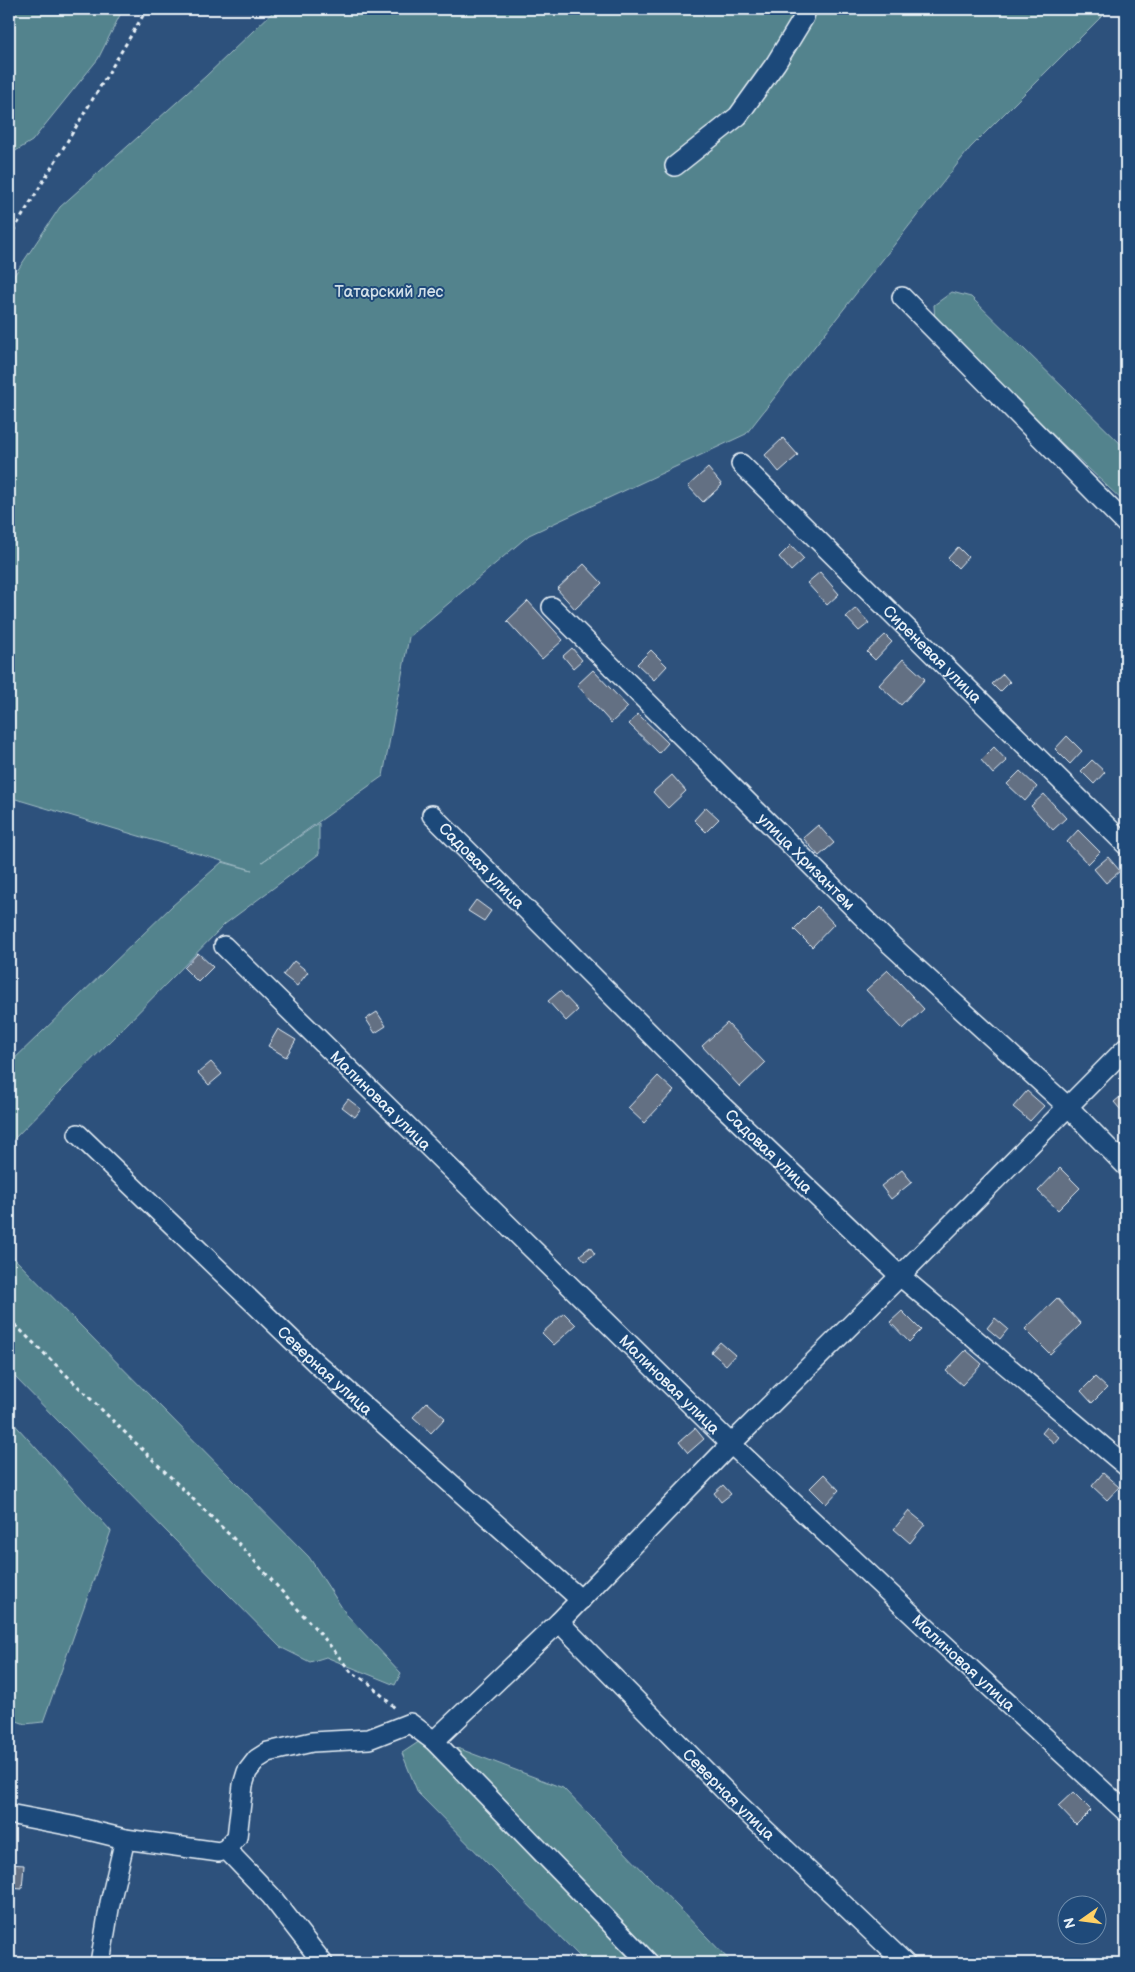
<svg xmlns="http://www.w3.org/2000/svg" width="1135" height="1972" font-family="'Balsamiq Sans',sans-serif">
<rect width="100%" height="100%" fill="#2d517c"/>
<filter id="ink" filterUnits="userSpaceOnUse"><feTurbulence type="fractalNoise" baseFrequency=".02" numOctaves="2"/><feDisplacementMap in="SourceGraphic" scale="10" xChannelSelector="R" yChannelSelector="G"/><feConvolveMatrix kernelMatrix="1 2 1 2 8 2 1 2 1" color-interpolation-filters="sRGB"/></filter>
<g filter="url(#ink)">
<path fill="#53838d" stroke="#9ebac2" d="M11 9H123L98 59 32 141 9 155V10Z
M276 9H1109L970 148 746 434 529 535 409 637 383 776 262 862 319 823V854L225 924 9 1144V1064L172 906 222 862 252 870 9 797V283L60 207 206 76Z
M952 292 971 297 1126 449V504L935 323 934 305Z
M9 1253 309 1557 346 1614 401 1673 395 1685 326 1657 310 1662 280 1647 9 1371Z
M9 1418 111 1531 43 1722 25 1724 9 1718Z
M420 1741 460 1749 563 1788 732 1963H586L418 1793 402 1753Z"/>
<path fill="#646f83" stroke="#e8f1f8" d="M783 438 798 455 779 472 765 455Z
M708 468 722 485 703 502 688 486Z
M791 545 804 559 791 571 779 557Z
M958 547 968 557 958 568 948 558Z
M584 564 602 583 575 609 557 589Z
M820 572 839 594 827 605 807 583Z
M528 601 563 640 542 659 507 621Z
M856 608 869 623 859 631 846 617Z
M885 635 892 642 875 660 867 652Z
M572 648 582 660 573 668 563 656Z
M651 650 667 666 654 680 637 664Z
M903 659 925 679 901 705 879 685Z
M593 670 628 707 611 723 577 685Z
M1003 674 1010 682 1000 692 992 684Z
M638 714 668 743 659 753 629 724Z
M1067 736 1082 751 1070 764 1055 749Z
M994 747 1007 761 993 774 981 760Z
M1092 760 1105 772 1094 784 1081 771Z
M1020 771 1037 787 1025 801 1007 784Z
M672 775 686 791 668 808 653 792Z
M1044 794 1066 818 1053 830 1031 806Z
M706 807 719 819 706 832 694 820Z
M818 825 834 843 819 856 803 838Z
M1078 830 1100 852 1088 864 1067 842Z
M1108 857 1120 871 1106 883 1094 869Z
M476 900 491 911 484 921 468 911Z
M817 906 834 924 812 947 794 929Z
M198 953 213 967 198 982 184 968Z
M294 961 308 972 297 986 283 975Z
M888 970 924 1009 903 1029 866 990Z
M560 991 578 1010 566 1021 548 1001Z
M377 1012 386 1026 375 1033 366 1019Z
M727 1023 765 1063 740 1087 702 1046Z
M278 1029 296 1040 286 1057 268 1046Z
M211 1062 222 1074 209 1085 198 1073Z
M658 1076 674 1091 644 1123 628 1108Z
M1027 1091 1044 1106 1030 1121 1013 1107Z
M1126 1092V1116L1114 1102Z
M348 1099 361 1109 355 1117 342 1107Z
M1060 1168 1080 1188 1058 1210 1038 1191Z
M902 1170 912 1182 891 1199 881 1186Z
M590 1247 595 1254 585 1261 580 1255Z
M1057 1298 1081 1324 1050 1354 1025 1329Z
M902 1311 921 1330 909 1342 890 1322Z
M564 1313 576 1325 554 1345 542 1333Z
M995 1318 1008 1329 1000 1339 987 1328Z
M720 1342 735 1355 726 1365 711 1352Z
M966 1350 982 1364 962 1385 946 1371Z
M1095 1377 1107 1388 1092 1403 1081 1391Z
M427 1402 445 1418 431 1433 413 1417Z
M1047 1427 1059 1437 1054 1443 1042 1433Z
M695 1428 704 1439 688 1453 679 1442Z
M1103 1473 1119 1487 1107 1500 1092 1486Z
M824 1474 839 1490 826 1504 810 1488Z
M723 1485 731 1494 721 1502 714 1493Z
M909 1511 925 1524 910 1543 894 1529Z
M1073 1792 1091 1810 1076 1825 1058 1806Z
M9 1864 24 1865 22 1889 9 1888Z"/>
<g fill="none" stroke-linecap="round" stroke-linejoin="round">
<defs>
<g id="minor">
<path d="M675 166 738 116 776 63 804 17 806 9"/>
<path d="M902 297 1126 524"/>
<path id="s1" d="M741 464 1126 845"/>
<path id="s2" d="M552 607 890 944 1068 1107 1126 1166"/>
<path id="s3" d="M432 815 717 1101 900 1276 1126 1466"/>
<path id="s4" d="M224 946 731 1444 936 1637 1126 1812"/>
<path id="s5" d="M78 1134 316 1363 581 1600"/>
<path id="s6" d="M559 1622 737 1803 905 1963"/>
<path d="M434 1741 559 1622 731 1444 900 1276 1126 1048"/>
<path d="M9 1814 72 1826 125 1839 219 1852 226 1849 237 1837 243 1785 247 1772 257 1759 268 1752 312 1742 369 1739 410 1723 434 1741 649 1963"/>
<path d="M226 1849 271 1896 323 1963"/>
<path d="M100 1963 110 1903 125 1839"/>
</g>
</defs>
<use href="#minor" stroke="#e8f1f8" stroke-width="22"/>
<path stroke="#e8f1f8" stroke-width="3" stroke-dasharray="4 4" stroke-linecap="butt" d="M9 238 147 9
M9 1319 239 1544 324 1638 351 1672 369 1683 397 1710"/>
<use href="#minor" stroke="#1f4a7a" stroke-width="19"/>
</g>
</g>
<g text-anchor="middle" stroke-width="4" stroke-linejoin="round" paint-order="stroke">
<g font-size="16" fill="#d2e0e8" stroke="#1f4a7a">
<text x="389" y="297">Татарский лес</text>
</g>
<g font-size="16" fill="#e8f1f8" stroke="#1f4a7a">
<text dy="6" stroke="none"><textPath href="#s1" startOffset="270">Сиреневая улица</textPath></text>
<text dy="6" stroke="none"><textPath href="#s2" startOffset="360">улица Хризантем</textPath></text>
<text dy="6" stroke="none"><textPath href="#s3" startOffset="71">Садовая улица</textPath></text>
<text dy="6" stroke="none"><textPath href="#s4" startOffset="220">Малиновая улица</textPath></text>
<text dy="6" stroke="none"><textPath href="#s3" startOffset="476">Садовая улица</textPath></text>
<text dy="6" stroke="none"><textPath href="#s5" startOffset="342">Северная улица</textPath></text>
<text dy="6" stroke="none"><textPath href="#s4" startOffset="625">Малиновая улица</textPath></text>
<text dy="6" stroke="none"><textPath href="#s4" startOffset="1030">Малиновая улица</textPath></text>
<text dy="6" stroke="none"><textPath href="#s6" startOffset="242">Северная улица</textPath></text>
</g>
</g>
<rect width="1135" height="1972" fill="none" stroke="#1f4a7a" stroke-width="30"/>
<rect x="15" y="15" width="1105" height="1942" fill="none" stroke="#e8f1f8" stroke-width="2" filter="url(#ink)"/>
<g transform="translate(1082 1920) rotate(256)"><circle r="24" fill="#1f4a7a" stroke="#6f8dac"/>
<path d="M0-4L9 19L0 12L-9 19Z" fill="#ffd166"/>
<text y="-8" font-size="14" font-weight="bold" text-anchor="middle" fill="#e8f1f8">N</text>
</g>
</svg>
